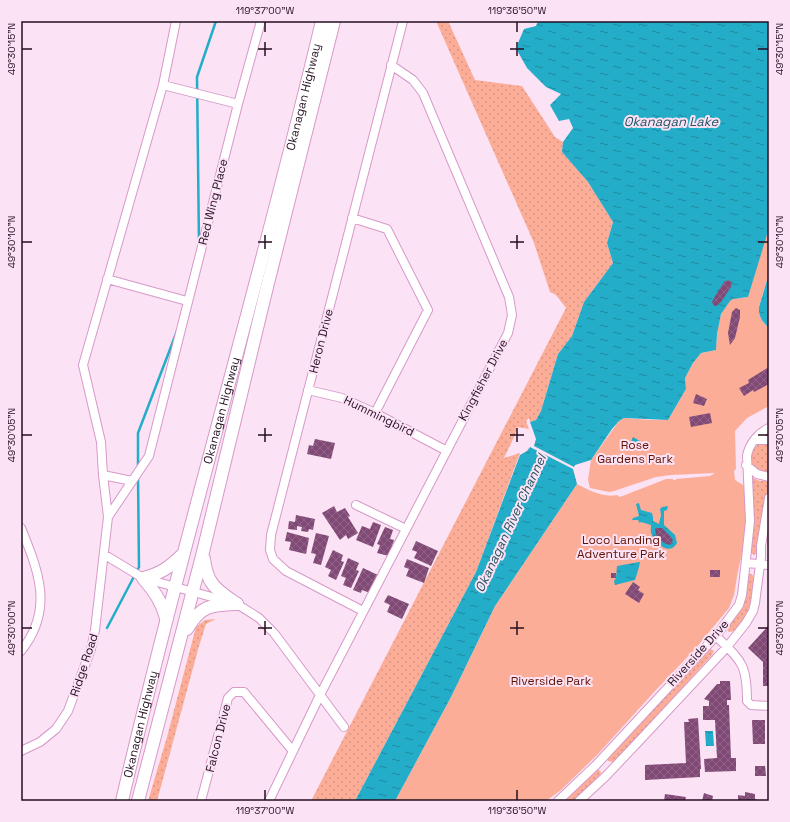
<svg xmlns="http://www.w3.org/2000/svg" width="790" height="822" font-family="'Space Grotesk',sans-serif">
<defs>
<pattern id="grass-dots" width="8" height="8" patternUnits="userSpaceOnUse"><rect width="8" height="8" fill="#fcad98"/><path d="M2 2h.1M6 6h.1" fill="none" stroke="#d89483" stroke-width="1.8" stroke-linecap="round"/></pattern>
<pattern id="water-ripples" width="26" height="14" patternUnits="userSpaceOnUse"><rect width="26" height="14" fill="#23adc8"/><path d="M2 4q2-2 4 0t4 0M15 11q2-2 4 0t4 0" fill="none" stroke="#1e8ba2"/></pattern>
<pattern id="building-cross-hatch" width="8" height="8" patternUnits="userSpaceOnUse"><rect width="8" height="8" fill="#814975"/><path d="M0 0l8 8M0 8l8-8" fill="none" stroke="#906487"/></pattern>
</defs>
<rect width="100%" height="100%" fill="#fce2f5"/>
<path fill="url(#grass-dots)" d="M436 21H448L475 80 522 86 555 137 563 142 562 152 588 182 613 222 607 243 613 263 584 302 572 336 558 354 541 411 536 420 530 422 529 418 526 421 529 429 517 427 515 435 504 458 520 453 476 572 355 801H311L566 308 556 295 550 292 534 243Z
M761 443H769V471C749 474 744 451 761 443Z
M751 477 760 481H769V487L763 516 757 552 754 555 750 552Z
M749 574H752L754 578C752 597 752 610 739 625 736 629 734 632 729 632L726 629C729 622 736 618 739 611 744 600 745 587 747 575Z
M216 619 206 624 199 646 157 801H148L167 737 196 627 205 620Z
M709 648 714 651 712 655 620 756 614 762 608 761V757L643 721Z
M596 769H598L601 772 600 775 574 801H561Z"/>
<path fill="#fcad98" d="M769 228V274L759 306C758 315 762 322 769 328V406L747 418 735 431 736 469 734 471 735 480 746 487V520L745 540 738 571 734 595 729 608 696 648 655 691 598 754 561 790 546 801H395L451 697 495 606 577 484C589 490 603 498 617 495L620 497 666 479H673V480H676V479L710 476 715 473 671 475 656 477 614 491 609 492 590 488 588 480 591 460 619 421 624 418 651 420H668L686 389 685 378 693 363 701 353 716 350C717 336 718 307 732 299 736 298 741 298 745 298Z"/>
<path fill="url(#water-ripples)" d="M538 21H769V228L748 297 733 299 730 301 721 314 717 334 716 350 701 353 693 363 685 378 686 389 668 420 624 418 619 421 612 429 591 460 575 465 574 467 534 446 536 439 530 422 536 420 541 411 558 354 572 336 584 302 613 263 607 243 613 222 588 182 562 152 563 142 573 128 569 119 559 121 550 105 561 94 546 87 527 68 518 52V43L524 29 536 26Z
M769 274V328C762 322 758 315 759 307Z
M633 437 640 441 642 444 629 449 626 446 631 442Z
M530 447 573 469 577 484 495 606 451 697 395 801H355L476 572 520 455 527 451Z
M639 503 641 510 652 513 653 517V521L659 524 661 515 660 509 662 507 668 506 667 510 664 511V525L675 535 677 543C670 556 656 544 652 535 650 532 651 528 651 525L641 522 640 523 638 521 639 520H632L633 518 639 516 636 504Z
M639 562H640C639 568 637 574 635 580L615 585 614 581 616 578 617 566Z
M705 731H713L714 746H706Z"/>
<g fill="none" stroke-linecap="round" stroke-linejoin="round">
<path stroke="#23adc8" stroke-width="2.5" d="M199 245 197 77 216 21
M138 467V433L177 331
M107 628 139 567 138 476"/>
</g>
<path fill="url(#building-cross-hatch)" d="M728 280 732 282 731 287 721 302 716 306H714L712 302 714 298 724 282Z
M736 308 740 310V317L735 338 730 345 728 333 732 312Z
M769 367V384L754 392 753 390 744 396 739 388 749 383 748 380Z
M696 394 707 399 704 406 693 403Z
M710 413 712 423 691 427 689 417Z
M315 439 335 443 331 459 307 454 309 445 313 446Z
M334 506 337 512 345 508 350 516 348 517 358 533 348 539 346 535 340 540 322 513Z
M296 515 315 519 313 530 309 529 308 532 301 531 302 527 297 526V530L288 529 289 521 295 522Z
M373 522 381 525 373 547 356 540 362 526 370 529Z
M385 527 393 530 390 539 394 540 389 556 377 553 380 545 377 544Z
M655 528H662L670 536 673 540 670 545 664 543 656 535Z
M287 532 309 538 306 554 289 550 291 542 285 541Z
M316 533 329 536 321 565 313 563 316 554 311 553Z
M416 541 438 551 431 566 414 558 417 552 412 550Z
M333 550 343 555 341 561 344 562 336 580 328 576 331 570 325 567Z
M348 558 359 563 356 570 359 571 351 588 343 585 346 578 341 576Z
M407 559 429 568 424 583 406 576 409 569 404 567Z
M363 568 378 575 370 593 362 590 361 593 353 590Z
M710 570H720V577H710Z
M611 573H616V578H611Z
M633 582 640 587 638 590 644 594 639 603 625 594Z
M388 595 409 604 402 619 387 612 390 605 384 602Z
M769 625V686H763V662L748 648Z
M720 681H730L731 700H727V705H729L731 758H736V771L705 772 704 759 717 758 715 720H703V706H709V701L704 699 717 684H720Z
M698 718 701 769H700V777L645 780V765L686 763 684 722H689L688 719Z
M752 720H765V744H753Z
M755 766H765L766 776H755Z
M745 792 755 794V799L760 801H738V795L745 796Z
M704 793 713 796 712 801H702Z
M665 794 686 797 685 801H664Z"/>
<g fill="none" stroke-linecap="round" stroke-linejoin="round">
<defs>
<path id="minor" d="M163 85 238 104
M352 218 387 229 428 310 375 413
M107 279 187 301
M308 390 342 398 375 413 447 451
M755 440H769
M746 465 757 474 769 477
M103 475 132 481
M356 505 406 529
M108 517 149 456 238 104 261 21
M21 528C39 572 54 610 21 651
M105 555 143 578 237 604 259 618 274 633 344 727
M746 563 769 565
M363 611 286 571 273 559 270 550 271 535 403 21
M716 636C741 661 747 663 747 701L751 705 769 706
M21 751 40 742 56 729 68 711 91 649 95 630 108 517 103 475 101 442 83 365 163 85 176 21
M201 801 228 698 234 692H244L292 750
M269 801 320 695 508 333 512 315 509 297 423 93 413 80 391 65
M558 801 596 765 716 636 739 605 742 595 744 578 750 521 747 456C749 444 758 433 769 428
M579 801 606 776 641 739 727 647 746 623 753 611 755 603 761 557V546L769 498"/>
<g id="highway">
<path d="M204 559C207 585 217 590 237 604"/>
<path d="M166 618C162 602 154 591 143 578 160 574 170 567 182 555"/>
<path d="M187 629C201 605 211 605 237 604"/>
<path id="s1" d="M122 801C183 539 260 282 322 21"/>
<path d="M138 801 203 552 266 291 334 21"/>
</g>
</defs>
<use href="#minor" stroke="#d799c8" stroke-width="10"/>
<use href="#highway" stroke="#d799c8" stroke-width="14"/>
<use href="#minor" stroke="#fff" stroke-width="8"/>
<use href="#highway" stroke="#fff" stroke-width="12"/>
</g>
<path fill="none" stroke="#250f21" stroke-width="1.5" d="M265 22V32M517 22V32M265 42V56M517 42V56M22 49H32M258 49H272M510 49H524M758 49H768M265 235V249M517 235V249M22 242H32M258 242H272M510 242H524M758 242H768M265 428V442M517 428V442M22 435H32M258 435H272M510 435H524M758 435H768M265 621V635M517 621V635M22 628H32M258 628H272M510 628H524M758 628H768M265 790V800M517 790V800"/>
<g text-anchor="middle" stroke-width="4" stroke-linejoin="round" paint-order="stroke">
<g font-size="12" fill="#250f21" stroke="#fce2f5">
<text dy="4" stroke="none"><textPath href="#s1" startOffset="727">Okanagan Highway</textPath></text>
<text transform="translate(213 202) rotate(-76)" y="4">Red Wing Place</text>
<text transform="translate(321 341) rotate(-76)" y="4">Heron Drive</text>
<text transform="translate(483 380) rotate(-62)" y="4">Kingfisher Drive</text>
<text dy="4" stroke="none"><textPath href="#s1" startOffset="403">Okanagan Highway</textPath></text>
<text transform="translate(379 416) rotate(26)" y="4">Hummingbird</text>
<text transform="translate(698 653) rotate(-48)" y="4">Riverside Drive</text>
<text transform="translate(84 665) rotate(-72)" y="4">Ridge Road</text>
<text dy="4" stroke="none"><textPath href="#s1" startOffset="79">Okanagan Highway</textPath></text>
<text transform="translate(218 738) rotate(-76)" y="4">Falcon Drive</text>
</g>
<g font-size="12" fill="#611200" stroke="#fce2f5">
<text x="635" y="449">Rose<tspan x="635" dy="14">Gardens Park</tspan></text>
<text x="621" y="544">Loco Landing<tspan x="621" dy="14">Adventure Park</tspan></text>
<text x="551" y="685">Riverside Park</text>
</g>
<g font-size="13" font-style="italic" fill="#225662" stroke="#fce2f5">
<text x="671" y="126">Okanagan Lake</text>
<text transform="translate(510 523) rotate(-65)" y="5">Okanagan River Channel</text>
</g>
</g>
<rect width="790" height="822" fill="none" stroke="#fce2f5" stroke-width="44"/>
<rect x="22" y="22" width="746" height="778" fill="none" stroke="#250f21" stroke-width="1.5"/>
<g font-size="10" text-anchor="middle" fill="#250f21">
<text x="265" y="14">119°37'00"W</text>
<text x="517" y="14">119°36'50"W</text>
<text transform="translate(11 49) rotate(-90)" y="4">49°30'15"N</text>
<text transform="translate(779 49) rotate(-90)" y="4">49°30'15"N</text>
<text transform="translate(11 242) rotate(-90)" y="4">49°30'10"N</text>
<text transform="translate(779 242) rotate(-90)" y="4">49°30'10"N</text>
<text transform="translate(11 435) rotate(-90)" y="4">49°30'05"N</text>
<text transform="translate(779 435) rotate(-90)" y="4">49°30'05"N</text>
<text transform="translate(11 628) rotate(-90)" y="4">49°30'00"N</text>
<text transform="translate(779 628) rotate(-90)" y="4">49°30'00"N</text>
<text x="265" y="814">119°37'00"W</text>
<text x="517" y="814">119°36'50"W</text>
</g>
</svg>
